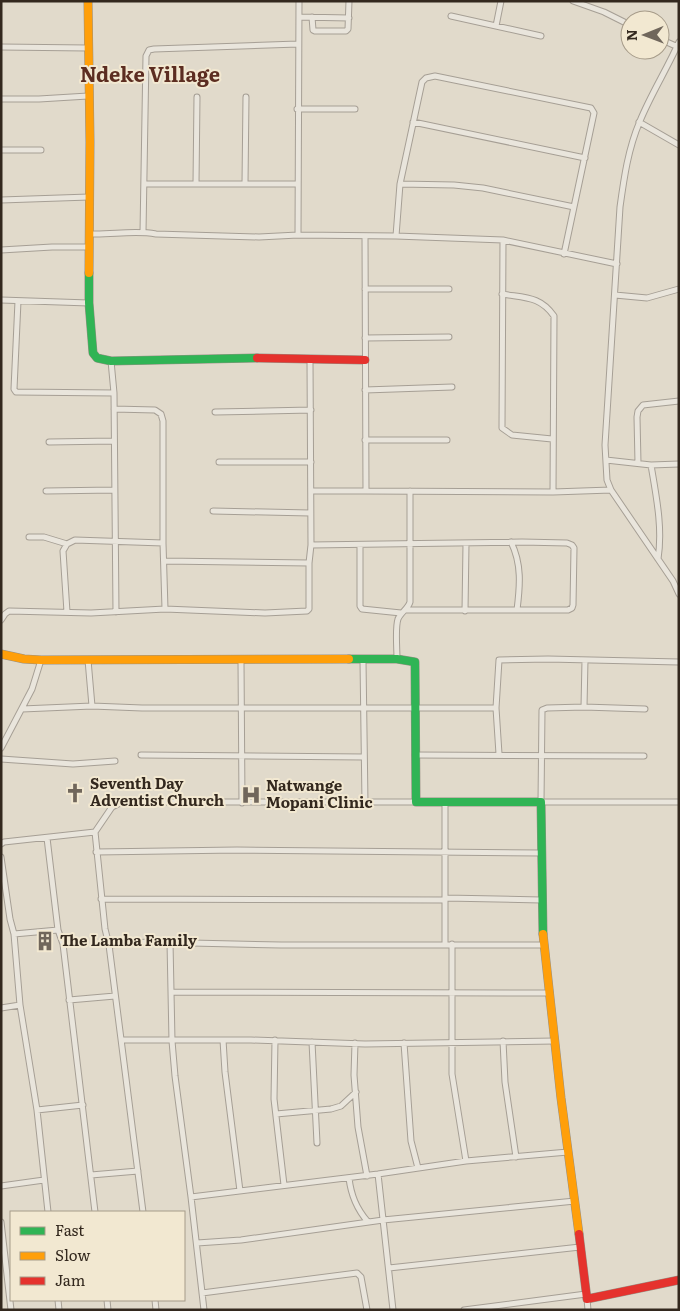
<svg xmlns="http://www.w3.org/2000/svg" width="680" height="1311" font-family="Literata,serif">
<rect width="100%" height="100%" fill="#e1dacb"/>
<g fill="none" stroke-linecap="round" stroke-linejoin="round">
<defs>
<path id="street" d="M573 1 604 12 630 25
M451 16 541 36
M299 17 349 18
M312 17 313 30 315 31H346L348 29 349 1
M496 26 501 1
M660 39 678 47
M679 42C667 69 651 94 640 121 628 149 624 178 620 207L605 445 607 480 611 490 673 581 679 594
M1 47 87 48
M1 99H39L88 96
M297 109H355
M413 122 585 158
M639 122 679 145
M1 150H41
M196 183 197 97
M245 183 246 97
M144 184H298
M400 184 454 185 483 188 574 207
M1 200 89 197
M143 232 146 56 149 50 154 49 298 44
M90 234C112 235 133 230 156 234L259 237 298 235 396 236 503 240 617 264
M298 235 299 1
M365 236 366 491 553 492 611 490
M396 236 400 184 422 82 426 78 435 76 591 108 594 113 564 254
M503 240 502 428 512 435 552 439
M1 250 52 247H89
M365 289H449
M502 294C525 298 540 296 554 316L553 492
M615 295 647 298 679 289
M1 300 89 303
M18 301 14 389 16 392 114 393
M365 338 449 337
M111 361 114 393 116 612
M365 390 452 387
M114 409 155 410 161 414 163 421V543L165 609
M215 412 311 410
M365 440H447
M49 442 114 441
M606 460 651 465 679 464
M219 462H311
M638 463 637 417 638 411 643 405 679 401
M651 465C656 495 663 528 658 559
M46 491 114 490
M311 491H366
M213 511 310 513
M29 537H44L67 544
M511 542C522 564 520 586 517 610
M311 545 522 542 567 543 572 545 574 548 573 605 572 608 568 610H405
M360 545V606L362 609 401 613
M164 561 309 563
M465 611 466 544
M67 612 63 551 67 544 75 540 163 543
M1 620 5 614 9 611 91 613 165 609 265 613 307 611 309 609V563L311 545 310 360
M397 659C397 648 395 628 398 619 401 612 408 609 410 602V491
M88 660 92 706
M241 661 242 803
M363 661 365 803
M584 707 585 660
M22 709 92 706 142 708H496
M645 709 584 707 547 708 542 710 541 802H679
M1 748 32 689 41 660
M499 754 496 708 499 660 548 659 679 662
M141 755 364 757
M415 755 644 756
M1 759 73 764 115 761
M445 802V944
M95 832 105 929 109 945 143 1212
M47 838 58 930 63 944 95 1212
M1 844 4 842 95 832 112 807 122 802H416
M96 852 237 850 541 853
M1 857 10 919 14 934 20 1005 37 1110 48 1212
M445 898 541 900
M101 899 445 900
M14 934 58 930
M170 942 172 1041 175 1076 191 1197 204 1310
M452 944V1074L466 1161
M109 945 148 942 281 945H544
M171 992 550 993
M69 1000 115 996
M1 1008 20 1005
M122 1040H251L365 1044 555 1041
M223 1040 225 1072 240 1191
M275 1040 274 1099 284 1185
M503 1041 505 1082 516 1157
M312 1042 317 1143
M355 1043 354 1075 358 1127 367 1176
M404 1043 411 1141 418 1168
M37 1110 83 1105
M276 1114 331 1109 341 1106 356 1092
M378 1174 393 1310
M91 1175 138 1171
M349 1178C351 1195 356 1208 368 1222
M1 1186 44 1180
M191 1197 378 1174 466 1161 568 1152
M1 1222 11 1310
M197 1243 241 1240 383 1220 575 1201
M389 1268 580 1247
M202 1293 357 1273 361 1277 367 1310
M587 1299 588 1310
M58 1300 59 1310
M107 1300 108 1310
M155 1300 156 1310
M464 1310 586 1294"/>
<path id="fast" d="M89 273V303L93 353 97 358 111 361 257 358
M349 659H397L415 662 416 802H541L543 934"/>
<path id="slow" d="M88 1 90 142 89 273
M1 654 24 659 41 660 349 659
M543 934 561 1098 579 1234"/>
<path id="jam" d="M257 358 365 360
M579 1234 587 1299 679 1280"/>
</defs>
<use href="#street" stroke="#a69f95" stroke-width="7"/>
<use href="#fast" stroke="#968f84" stroke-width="9"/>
<use href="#slow" stroke="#968f84" stroke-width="9"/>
<use href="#jam" stroke="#968f84" stroke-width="9"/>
<use href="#street" stroke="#e9e5dc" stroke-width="5"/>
<use href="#fast" stroke="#30b455" stroke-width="8"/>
<use href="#slow" stroke="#ff9f0a" stroke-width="8"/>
<use href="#jam" stroke="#e5322d" stroke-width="8"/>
</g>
<defs>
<symbol id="church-bare" viewBox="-9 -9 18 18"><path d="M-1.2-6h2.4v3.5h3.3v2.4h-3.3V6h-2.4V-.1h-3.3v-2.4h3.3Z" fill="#70665b" stroke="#f2e8d1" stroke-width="2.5" paint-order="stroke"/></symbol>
<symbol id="hospital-bare" viewBox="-9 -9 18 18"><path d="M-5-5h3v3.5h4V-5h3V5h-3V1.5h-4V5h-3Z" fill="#70665b" stroke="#f2e8d1" stroke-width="2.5" paint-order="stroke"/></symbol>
<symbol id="building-bare" viewBox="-9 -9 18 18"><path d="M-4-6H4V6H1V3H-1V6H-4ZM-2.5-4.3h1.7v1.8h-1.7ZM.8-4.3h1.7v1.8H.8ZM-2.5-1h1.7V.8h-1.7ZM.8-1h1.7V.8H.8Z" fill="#70665b" stroke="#f2e8d1" stroke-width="2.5" paint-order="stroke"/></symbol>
</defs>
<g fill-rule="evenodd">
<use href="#church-bare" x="61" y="779" width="28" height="28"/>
<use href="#hospital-bare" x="237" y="781" width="28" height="28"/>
<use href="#building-bare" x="31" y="927" width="28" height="28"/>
</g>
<g text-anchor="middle" stroke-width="4" stroke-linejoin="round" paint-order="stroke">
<g font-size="15" font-weight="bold" fill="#33281e" stroke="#f2e8d1" text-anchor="start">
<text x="90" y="789">Seventh Day<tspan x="90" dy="17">Adventist Church</tspan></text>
<text x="266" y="791">Natwange<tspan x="266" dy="17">Mopani Clinic</tspan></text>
<text x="60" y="946">The Lamba Family</text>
</g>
<g font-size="20" font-weight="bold" fill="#5c2d21" stroke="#f2e8d1">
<text x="150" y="82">Ndeke Village</text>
</g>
</g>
<rect width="680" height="1311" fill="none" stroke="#33281e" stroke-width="5"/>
<rect x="10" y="1211" width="175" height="90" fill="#f2e8d1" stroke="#a69b89"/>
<rect x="20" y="1227" width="25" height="8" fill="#30b455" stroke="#a69b89"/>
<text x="55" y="1236" font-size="15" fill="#33281e">Fast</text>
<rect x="20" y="1252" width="25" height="8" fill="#ff9f0a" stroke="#a69b89"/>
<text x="55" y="1261" font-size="15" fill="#33281e">Slow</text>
<rect x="20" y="1277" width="25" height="8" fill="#e5322d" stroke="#a69b89"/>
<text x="55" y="1286" font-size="15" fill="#33281e">Jam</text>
<g transform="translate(645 35) rotate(269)"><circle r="24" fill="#f2e8d1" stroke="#a69b89"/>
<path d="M0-4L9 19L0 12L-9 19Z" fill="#70665b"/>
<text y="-8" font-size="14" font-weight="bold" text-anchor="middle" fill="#33281e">N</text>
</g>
</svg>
